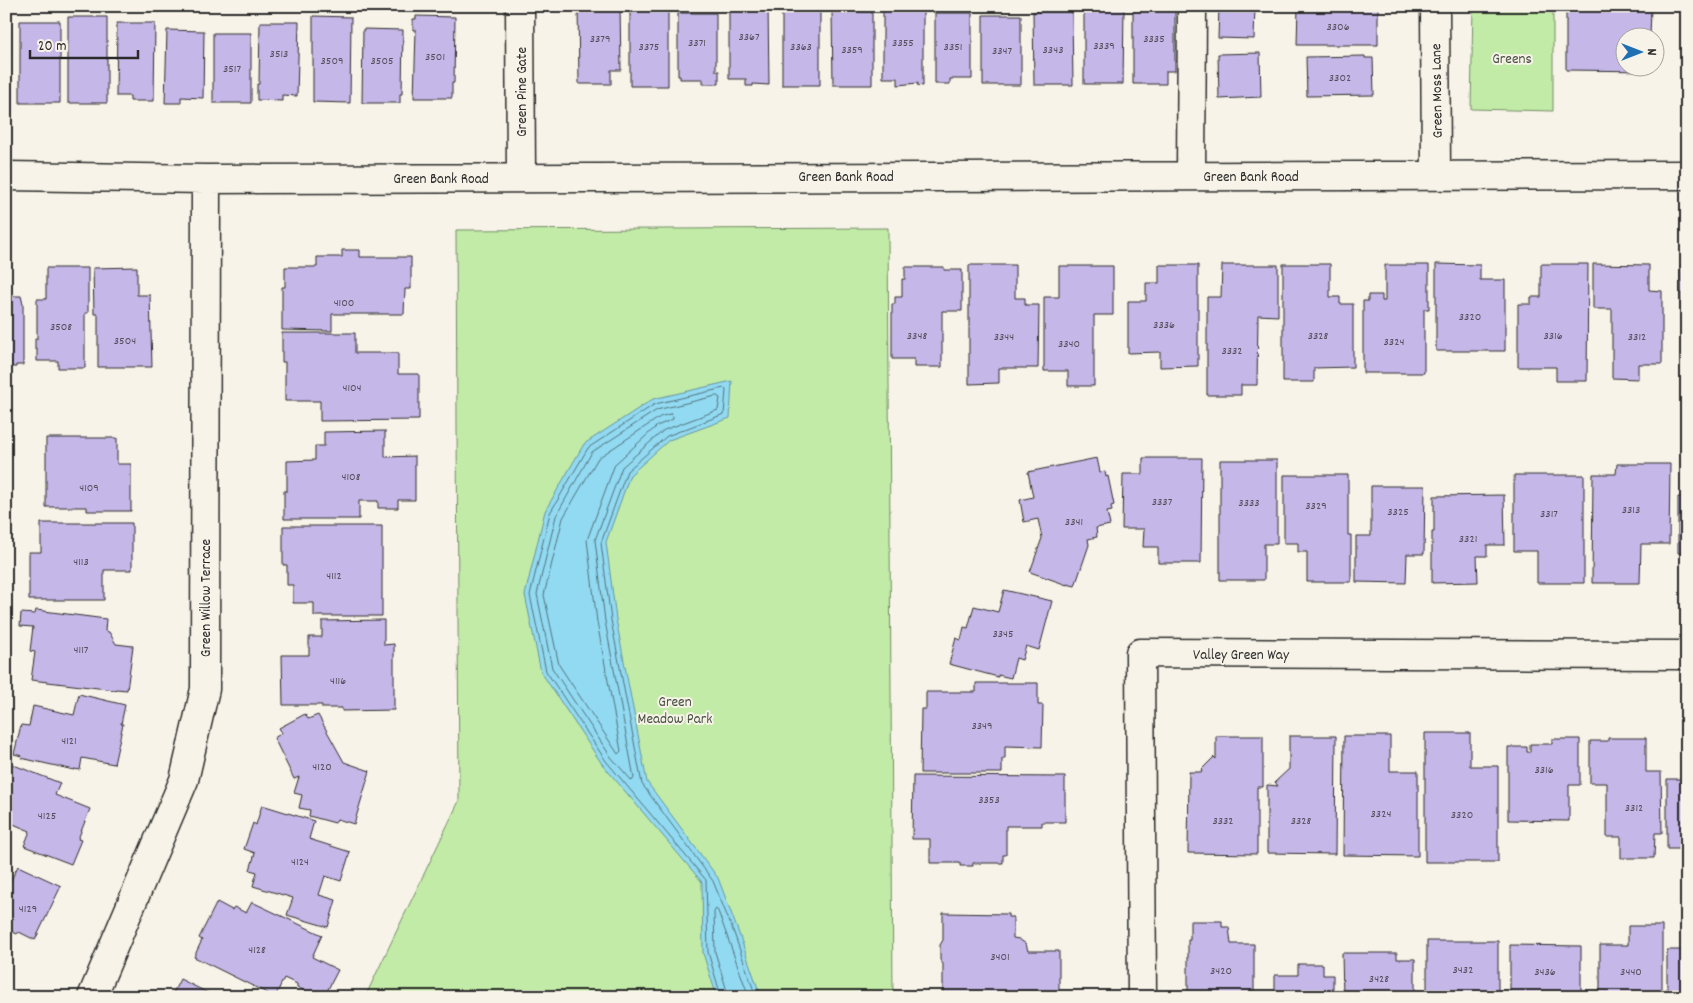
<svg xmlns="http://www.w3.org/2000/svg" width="1693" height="1003" font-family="Dekko,sans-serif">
<rect width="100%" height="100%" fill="#f7f3e8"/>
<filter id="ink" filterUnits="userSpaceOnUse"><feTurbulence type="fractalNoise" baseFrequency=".02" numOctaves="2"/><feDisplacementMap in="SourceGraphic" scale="10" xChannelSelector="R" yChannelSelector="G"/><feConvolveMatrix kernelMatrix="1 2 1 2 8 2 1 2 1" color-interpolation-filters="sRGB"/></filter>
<g filter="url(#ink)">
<path fill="#c1eba6" stroke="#768b68" d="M1473 6H1553V111L1471 109Z
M888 228 893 997H365L459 801 456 230Z"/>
<path fill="#91daf2" stroke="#6894a2" d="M732 381 730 418 669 440 630 475 606 542 616 619 647 782 718 878 738 931 761 997H714L716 994 703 953 702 882 602 764 541 672 525 595 545 511 584 444 653 399Z"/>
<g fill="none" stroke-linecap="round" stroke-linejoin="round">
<path stroke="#54717b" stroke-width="1" d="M717 396 720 398 718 410 664 430 622 467 595 540 605 621 634 778 632 781 611 757 552 668 537 594 556 516 592 452 657 410Z
M671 414 673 416V419L657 426 615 464 587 540 597 622 621 751 618 754 559 665 544 595 563 518 598 458 660 417Z
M720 997V993L708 952 706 880 606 761 546 671 530 595 550 513 588 448 655 404 724 388 726 390 724 414 667 436 627 471 601 543 611 620 642 784 713 881 734 933 756 997
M727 997V991L715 952 714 912 716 909 718 911 749 997"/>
</g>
<path fill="#c5b7e8" stroke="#2b2b2b" d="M578 6H620L621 70H611V84H579Z
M630 6H668V86H630Z
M729 6H768L769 85 753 84V86H746V79H729Z
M782 6H820V85H782Z
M883 6H923V86L917 85 918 83 898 85V78H883Z
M1084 6H1124L1123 84H1084Z
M1133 6H1175V71H1166V84H1133Z
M1219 6H1255L1254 39 1218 38Z
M1298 6 1378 7V45H1297Z
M1566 6H1651L1650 38H1626V68H1650V71L1566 70Z
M832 12H872V85H833Z
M1033 12H1072L1073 85H1034Z
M678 13H716V71H719V84H703V79H680V76H678Z
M935 13H972V79H950V84H935Z
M983 15H1021V85H983Z
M313 16 351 17 350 103 313 102Z
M416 16 455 17 454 83H452V98H414L416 30H413V19H416Z
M68 17H107V103H68Z
M20 21H60V103H20Z
M260 22H299L297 96 282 95V101L257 100V84H259Z
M117 23H155L154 101H130V96H116Z
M363 29 403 30 402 94H400V103H362Z
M6 30H11L10 103H6Z
M167 30 204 31 203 98 181 97V103H165Z
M213 33H251V103H213Z
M1260 53 1261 97 1219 99 1218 54Z
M1365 56V58H1373L1374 95 1307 96 1306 57Z
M342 250H360V257H411V289H405L404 314H332V331L282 330V287H285V267H317V257H342Z
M1283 264H1330V297H1340V304H1353V367L1314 368V382H1283Z
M1436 264 1480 265V280H1505V351H1436Z
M1541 264H1588L1587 381H1556V367H1518V304H1531V297H1541Z
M1593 264 1649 265V290L1662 291V364H1638V379L1612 378V309H1593Z
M1681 264H1687V350H1682Z
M969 265H1015V298H1025V305H1039L1038 368H999V383L969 384Z
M1159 265H1198V366L1160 367V352L1128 353V301H1146V283H1159Z
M1222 265H1278V316L1258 315 1257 385H1241V395H1207V297H1221Z
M1385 265H1429V309H1424V373H1363V301H1368V295H1382V301H1385Z
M1059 266H1113V315H1094V386H1068V371H1044V297H1059Z
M137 267V295H150L152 367H98V314H94L93 268Z
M905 267H944V270H962V311H942V367H914V359H892V304H895V297H902V279H905Z
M6 268H9V296H21L23 304V365H16V367H6Z
M46 268H88V313H85V368H58V361H37V349H35V339H37V299H46Z
M282 333H355V353H398V374H419V420L320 421V401H285V362H282Z
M385 431V457L415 456V500H398V508H378V501H359V519H284V491H287V461L315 460V446H324V432Z
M46 438H117V464H131V511H87V507H46Z
M1097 458 1100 472 1105 471 1106 477 1108 476 1114 505 1111 506 1112 511 1107 512 1110 525 1096 528 1097 537 1088 539 1089 545 1075 586 1067 584V585L1030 572 1042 538 1038 519 1024 522 1020 500 1033 497 1028 472Z
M1143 458H1202L1201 563H1158V547H1143L1144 529H1122L1123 474H1143Z
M1220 460H1277V544H1264V580H1220Z
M1617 464H1670L1669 544H1641L1640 583H1592L1593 474H1616Z
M1284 475H1348V535H1351V582H1307V552H1298V543H1284Z
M1514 475H1584V583H1537V551H1514Z
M1371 486H1425L1424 554H1407L1406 583 1356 582V536H1371Z
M1504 495 1505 545H1487V556H1477L1478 582 1432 583V532H1434V496Z
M1678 497H1687V554L1678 553Z
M41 523H132V570H104V600H29V552H41Z
M283 526H382V616H314V603H293V585H287V565H283Z
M1004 590 1052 601 1039 650 1026 646 1022 660 1016 658 1011 678 998 675V677L949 664 956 638 961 640 964 627 968 628 974 606 998 612Z
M36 610 106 619 105 631 109 632 116 644 133 646 127 690 116 689 115 690 31 680 35 652 30 651 33 627 20 626 21 613 35 614Z
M384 620V645L394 644V710L342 711V708H322V705H283L282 655H309V637H322V621Z
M976 683H1038V705H1043L1042 747 1005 746V759H1002V773H920L921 709H926V692H976Z
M79 694 125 705 121 724H123L114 764 82 758 80 770 74 769V770L21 758 22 756 14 754 21 725 29 726 33 706 74 715Z
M305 714 308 719 318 715 344 762 370 771 354 824 337 819 335 823 309 816 310 810 299 808 302 795 294 793 299 777 294 779 274 738 282 733 279 728Z
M1425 733H1470V766H1498V862H1425Z
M1216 736H1263V787H1257V854L1188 853 1189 772H1202L1201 770 1214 757 1216 759Z
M1289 736H1336L1335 854 1267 853V785L1278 786 1275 782 1289 769Z
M1344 736H1390V771H1418V856L1343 855Z
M1608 738H1646V772H1661L1662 833H1655L1654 858H1621V837H1607V783H1590V741H1608Z
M1552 739H1580V785H1569V821L1508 820V747H1527V752H1530V744H1552Z
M6 762 60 783 55 795 90 809 78 839 81 840 71 864 24 846 30 831 6 821Z
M1687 771V849H1667V779H1679Z
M913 776 1065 777V822H1042V826H1006V855H1003V863H973V866H960V863H930V839H912Z
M262 805 314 821 309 839 350 852 341 881 325 876 319 895 336 900 328 927 287 915 293 898 253 886 257 872 250 870 255 853 244 849 253 823 256 825Z
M18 866 61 886 35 940 19 932 17 934 6 929V882L9 884Z
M217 902 232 910 234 907 246 913 252 902 322 935 312 957 338 970 324 997H317L297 987V984L284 978 275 997 194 957 202 940 199 938Z
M943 913 1008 914V917H1013V938L1019 939 1026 944 1028 951H1059V991H1018V994H943V964L940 960V945L943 940Z
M1190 921H1222V927H1229L1231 944H1254V997H1188V940H1190Z
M1628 926H1662V997H1600V945H1628Z
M1427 941H1498V997H1427Z
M1510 945 1581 946V997H1510Z
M1667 950H1687V997H1667Z
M1342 953H1397V959H1415V997H1343Z
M1298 964H1323V975H1333V997H1275V975H1298Z
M180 979 216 997H171Z"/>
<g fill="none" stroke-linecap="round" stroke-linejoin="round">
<defs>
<path id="minor" d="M520 6 521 178
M1435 6 1436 175
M6 176 206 179 1687 175
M1191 176 1192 6
M92 997 184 780 205 689 206 179
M1142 997 1140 653 1687 655"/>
</defs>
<use href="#minor" stroke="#2b2b2b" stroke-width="31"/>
<use href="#minor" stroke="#f7f3e8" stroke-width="28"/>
</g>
</g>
<g text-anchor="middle" stroke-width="4" stroke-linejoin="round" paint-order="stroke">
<g font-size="12" fill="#524e5a">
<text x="1338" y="30">3306</text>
<text x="749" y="40">3367</text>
<text x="600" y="42">3379</text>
<text x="1154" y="42">3335</text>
<text x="697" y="46">3371</text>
<text x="903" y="46">3355</text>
<text x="1104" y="49">3339</text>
<text x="649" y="50">3375</text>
<text x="801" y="50">3363</text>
<text x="953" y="50">3351</text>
<text x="852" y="53">3359</text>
<text x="1053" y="53">3343</text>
<text x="1002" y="54">3347</text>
<text x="279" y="57">3513</text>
<text x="435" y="60">3501</text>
<text x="332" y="64">3509</text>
<text x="382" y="64">3505</text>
<text x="232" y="72">3517</text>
<text x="1340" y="81">3302</text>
<text x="344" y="306">4100</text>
<text x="1470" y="320">3320</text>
<text x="1164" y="328">3336</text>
<text x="61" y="330">3508</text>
<text x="917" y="339">3348</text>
<text x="1318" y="339">3328</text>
<text x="1553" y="339">3316</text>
<text x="1004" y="340">3344</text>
<text x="1637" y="340">3312</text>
<text x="125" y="344">3504</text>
<text x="1394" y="345">3324</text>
<text x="1069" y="347">3340</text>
<text x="1232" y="354">3332</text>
<text x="352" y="391">4104</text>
<text x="351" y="480">4108</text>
<text x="89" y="491">4109</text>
<text x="1162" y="505">3337</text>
<text x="1249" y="506">3333</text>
<text x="1316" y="509">3329</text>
<text x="1631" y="513">3313</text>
<text x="1398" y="515">3325</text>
<text x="1549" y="517">3317</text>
<text x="1074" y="525">3341</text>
<text x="1468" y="542">3321</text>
<text x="81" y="565">4113</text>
<text x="334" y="579">4112</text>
<text x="1003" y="637">3345</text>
<text x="81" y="653">4117</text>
<text x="338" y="684">4116</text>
<text x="982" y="729">3349</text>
<text x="69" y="744">4121</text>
<text x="322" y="770">4120</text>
<text x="1544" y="773">3316</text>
<text x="989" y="803">3353</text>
<text x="1634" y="811">3312</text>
<text x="1381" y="817">3324</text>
<text x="1462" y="818">3320</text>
<text x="47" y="819">4125</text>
<text x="1223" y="824">3332</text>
<text x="1301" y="824">3328</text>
<text x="300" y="865">4124</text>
<text x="28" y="912">4129</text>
<text x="257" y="953">4128</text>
<text x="1000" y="960">3401</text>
<text x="1463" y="973">3432</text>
<text x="1221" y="974">3420</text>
<text x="1545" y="975">3436</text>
<text x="1631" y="975">3440</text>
<text x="1379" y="982">3428</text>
</g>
<g font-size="15" fill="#495144" stroke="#f7f3e8">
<text x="1512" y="63">Greens</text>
<text x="675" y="706">Green<tspan x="675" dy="17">Meadow Park</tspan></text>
</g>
<g font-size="15" fill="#2b2b2b" stroke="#f7f3e8">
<text transform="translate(1436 91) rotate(-91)" y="5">Green Moss Lane</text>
<text transform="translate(521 92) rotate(-90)" y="5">Green Pine Gate</text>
<text x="846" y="181">Green Bank Road</text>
<text x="1251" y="181">Green Bank Road</text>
<text x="441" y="183">Green Bank Road</text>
<text transform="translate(205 598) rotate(-90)" y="5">Green Willow Terrace</text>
<text x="1241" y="659">Valley Green Way</text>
</g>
</g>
<rect width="1693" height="1003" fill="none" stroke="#f7f3e8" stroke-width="25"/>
<rect x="12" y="12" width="1668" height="978" fill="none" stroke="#2b2b2b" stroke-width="2" filter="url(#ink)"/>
<g transform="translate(1640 52) rotate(90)"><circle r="24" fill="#f7f3e8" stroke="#a5a39c"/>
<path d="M0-4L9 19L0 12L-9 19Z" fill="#1f6fb2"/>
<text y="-8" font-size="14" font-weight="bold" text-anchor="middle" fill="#2b2b2b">N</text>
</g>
<path d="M30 50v8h108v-8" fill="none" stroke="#2b2b2b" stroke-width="2.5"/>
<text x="38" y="50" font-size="15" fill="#2b2b2b" stroke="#f7f3e8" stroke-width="4" paint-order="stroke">20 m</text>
</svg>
